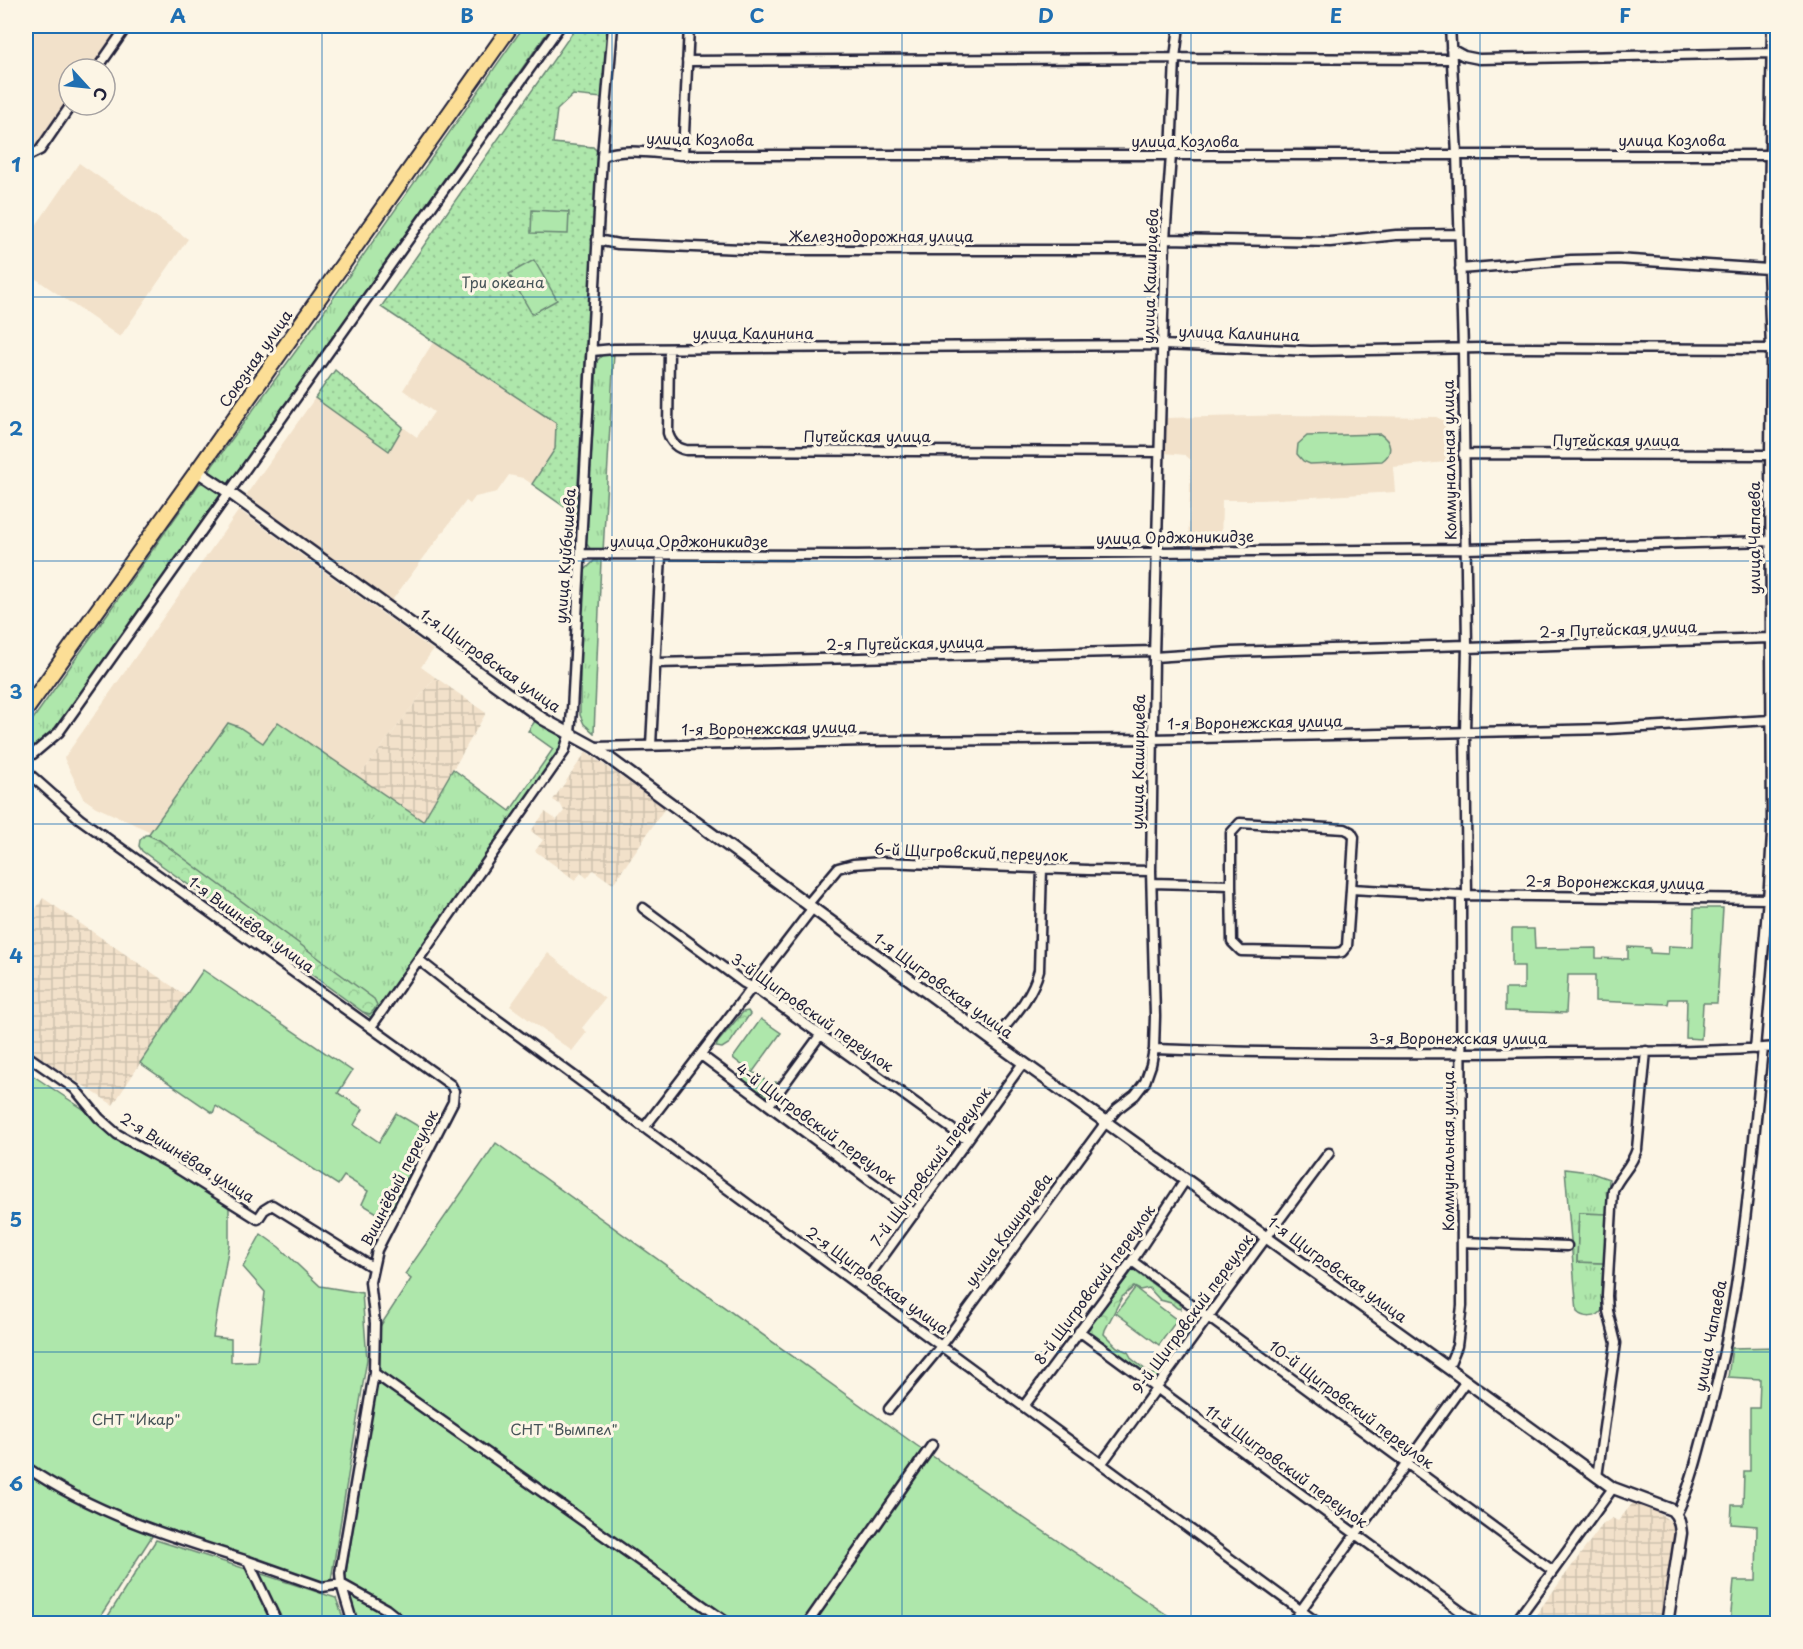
<svg xmlns="http://www.w3.org/2000/svg" width="1803" height="1649" font-family="'Playpen Sans',sans-serif">
<defs>
<pattern id="industrial-grid" width="8" height="8" patternUnits="userSpaceOnUse" patternTransform="scale(1.5)"><rect width="8" height="8" fill="#f2e1ca"/><path d="M0 4h8M4 0v8" fill="none" stroke="#cfc1ae"/></pattern>
<pattern id="grass-tufts" width="24" height="20" patternUnits="userSpaceOnUse" patternTransform="scale(1.5)"><rect width="24" height="20" fill="#aee7ab"/><path d="M3 7l-1-3M5 7V3M7 7l1-3M15 17l-1-3M17 17v-4M19 17l1-3" fill="none" stroke="#95c694"/></pattern>
<pattern id="forest-crowns" width="20" height="18" patternUnits="userSpaceOnUse" patternTransform="scale(1.5)"><rect width="20" height="18" fill="#aee7ab"/><path d="M2 6a3 3 0 1 1 6 0M12 15a3 3 0 1 1 6 0" fill="none" stroke="#95c694"/></pattern>
<pattern id="park-dots" width="8" height="8" patternUnits="userSpaceOnUse" patternTransform="scale(1.5)"><rect width="8" height="8" fill="#aee7ab"/><path d="M2 2h.1M6 6h.1" fill="none" stroke="#95c694" stroke-width="1.8" stroke-linecap="round"/></pattern>
</defs>
<rect width="100%" height="100%" fill="#fcf5e5"/>
<filter id="ink" filterUnits="userSpaceOnUse"><feTurbulence type="fractalNoise" baseFrequency=".0167" numOctaves="2"/><feDisplacementMap in="SourceGraphic" scale="12" xChannelSelector="R" yChannelSelector="G"/><feConvolveMatrix kernelMatrix="1 2 1 2 8 2 1 2 1" color-interpolation-filters="sRGB"/></filter>
<g filter="url(#ink)">
<path fill="#f2e1ca" d="M26 26H126L95 69H69V105L41 146 26 153Z
M79 163 188 239 120 337 26 272V240Z
M435 343 556 423V449L532 484 523 478 509 475 497 492 475 497 470 504 466 501 390 603 246 495 315 398 389 450 403 427 417 437 434 412 403 390 432 344Z
M1286 415 1436 417 1445 421 1446 462 1393 467 1395 492 1261 500H1222L1221 550H1188L1191 460 1185 455 1164 453 1165 418Z
M239 510 433 650 421 667 435 677 358 778 278 722 263 743 239 727 228 723 151 832 96 807 83 798 64 758Z
M548 953 605 999 582 1028 587 1032 572 1051 510 1006Z"/>
<path fill="url(#industrial-grid)" d="M435 677 486 713 423 821 358 778Z
M586 752 665 808 613 884 593 870 587 878 581 873 575 880 535 851 543 840 531 831 545 812 557 820 564 811 561 805 553 800Z
M43 898 185 995 113 1105 26 1048V924Z
M1636 1499 1680 1527 1662 1623 1529 1624 1602 1525 1612 1518 1618 1521Z"/>
<path fill="url(#grass-tufts)" stroke="#688473" stroke-width="1.5" d="M524 26H552L229 484C223 485 211 477 210 471L213 465 306 337Z
M614 353 603 552 591 550 586 543 597 361 603 354Z
M204 482 221 492 222 496 53 735 42 744 26 753V729L199 484Z
M601 560 594 733 584 724 580 715V646L584 571 594 561Z
M537 720C548 727 566 732 563 747L514 814 373 1019 363 1012 370 1014 159 840 148 835 228 723 239 727 263 743 278 722 423 821 453 769 510 811 553 749 528 731 535 721Z
M1565 1169 1589 1172 1609 1179 1607 1214 1579 1213 1577 1262 1604 1263 1602 1310C1598 1319 1583 1318 1577 1312Z"/>
<path fill="url(#forest-crowns)" stroke="#688473" stroke-width="1.5" d="M145 835H148L159 840 374 999 377 1005 374 1010 370 1014 363 1012 142 851 139 846 140 840Z
M748 1011 750 1014 730 1043 722 1048 716 1047 718 1042 743 1012Z
M742 1072 760 1074 768 1085 776 1082 780 1087 771 1100H765L738 1080V1075Z
M1132 1271 1136 1272 1181 1305V1309L1177 1308 1171 1303 1160 1300 1149 1288 1140 1290 1134 1287 1122 1297 1105 1330 1104 1334 1117 1347 1128 1352 1132 1359 1151 1374H1155L1190 1319 1196 1314 1200 1315 1202 1319 1157 1382H1151L1090 1335 1088 1331 1092 1323Z"/>
<path fill="url(#park-dots)" stroke="#688473" stroke-width="1.5" d="M577 26 608 28 602 98 573 95 557 110 553 143 593 147 598 152 576 515 532 484 555 449 556 423 381 307Z
M335 370 403 427 389 451 315 398Z"/>
<path fill="#aee7ab" stroke="#688473" stroke-width="1.5" d="M532 210 569 212 568 234 531 233Z
M534 260 557 300 532 314 509 274Z
M1380 434C1391 441 1394 453 1382 461L1310 464 1303 461 1297 454 1298 444 1307 436Z
M1694 908H1723L1717 1003H1703L1701 1039 1686 1038 1687 999H1669L1668 1004 1595 1001V975H1568L1566 1013 1505 1011V989H1524V966H1512V929H1534L1535 949 1596 948V958L1628 959V947L1650 948V953L1668 954 1669 946 1693 947Z
M203 970 352 1071 338 1093 363 1109 354 1125 379 1142 396 1113 428 1132 387 1219 362 1204 368 1191 344 1176 338 1185 216 1106 213 1113 140 1063Z
M761 1019 781 1033 752 1073 733 1058Z
M26 1071 229 1206V1245L213 1337 231 1339V1362L257 1361 265 1292 243 1267 261 1234 279 1247 320 1286 362 1293 367 1359 331 1580 326 1584 156 1530 96 1623H26Z
M496 1143 916 1445 1179 1623H356L345 1580 376 1376 379 1328 411 1279 405 1274Z
M1579 1213 1607 1214 1604 1263 1577 1262Z
M1135 1288 1177 1320 1159 1345 1116 1313Z
M1777 1347V1623H1730L1734 1581H1756L1757 1526 1731 1524 1732 1505H1743L1744 1471H1750V1408H1759L1760 1379 1728 1377 1732 1348Z
M156 1540 336 1598 345 1623 103 1624Z"/>
<g fill="none" stroke-linecap="round" stroke-linejoin="round">
<defs>
<path id="minor" d="M1450 26 1457 154 1463 349 1467 645 1465 732 1467 895
M1451 49 1464 56 1479 59 1771 53
M687 61 1175 58 1451 59
M97 69 127 26
M683 155 689 26
M602 156C625 147 658 154 683 155H1770
M26 157 40 150 71 105
M1165 239 1330 242 1396 235 1459 234
M597 240 618 244 767 250H1165
M1460 269 1571 260 1617 259 1768 269
M669 349 668 433C671 443 676 448 686 450L1159 452
M592 351 614 349 1162 345 1311 351 1481 348 1778 349
M1463 454 1770 455
M581 554 856 555 1465 549 1770 541
M1467 648 1770 638
M1154 657 1231 652 1467 645
M656 663 1154 651
M651 745 661 555
M594 747 867 741 1152 739 1608 729 1771 720
M26 758 33 754 59 732 560 26
M26 771 80 819 451 1085 454 1091 453 1102 377 1250 370 1282 375 1323 374 1373 340 1573 341 1584 353 1624
M1152 883 1231 885V833L1240 823 1345 829 1351 832 1354 837 1351 889
M1231 885 1232 942 1241 951 1336 953 1342 952 1347 946 1351 889 1461 895 1768 899
M807 905 838 868 853 864 883 862 1088 870 1151 871
M643 908 744 983 761 992 967 1140
M419 960 461 993 1319 1624
M371 1027 564 752 570 733 572 710 602 156 613 26
M993 1041C1011 1019 1032 998 1039 970L1042 868
M1154 1049C1286 1054 1418 1054 1550 1052 1625 1051 1702 1053 1778 1047
M1755 1049 1769 886 1772 833 1770 455 1771 349 1768 269 1772 26
M26 1055 75 1089 99 1118 117 1134 169 1163 258 1219 264 1210 272 1205 372 1267
M701 1055 915 1214
M769 1105 821 1034
M644 1128 812 909
M1462 1242 1567 1246
M1132 1261 1553 1571
M861 1287 1023 1063
M1079 1331 1478 1624
M1448 1368 1457 1346 1462 1306 1461 895
M374 1373 729 1624
M1024 1406 1132 1261 1186 1179
M889 1409 942 1345 1106 1122 1117 1109 1135 1095 1145 1082 1151 1065 1154 1049 1155 1016 1151 871 1154 657 1165 239 1171 155 1175 58 1179 26
M1102 1463C1178 1359 1252 1255 1329 1153
M26 1467C93 1513 171 1537 248 1561L278 1624
M1597 1477 1616 1343 1608 1311 1607 1296 1613 1190C1621 1173 1631 1168 1637 1149L1646 1051
M1676 1515C1690 1488 1697 1458 1705 1428 1741 1305 1750 1176 1763 1048
M248 1561 322 1587 341 1584 386 1609 405 1624
M807 1624 932 1445
M1291 1624 1466 1381
M1514 1624 1553 1571 1613 1488"/>
<path id="tertiary" d="M197 471 230 493 543 719 594 747 993 1041 1448 1368 1613 1488 1672 1510C1679 1517 1680 1524 1681 1533L1667 1624"/>
<path id="primary" d="M26 710 197 471 511 26"/>
</defs>
<use href="#minor" stroke="#22223b" stroke-width="13"/>
<use href="#tertiary" stroke="#22223b" stroke-width="15"/>
<use href="#primary" stroke="#22223b" stroke-width="18"/>
<use href="#minor" stroke="#fcf5e5" stroke-width="8"/>
<use href="#tertiary" stroke="#fcf5e5" stroke-width="10"/>
<use href="#primary" stroke="#fcde96" stroke-width="14"/>
</g>
</g>
<path fill="none" stroke="#1f6fb2" stroke-width="1.5" stroke-opacity="0.55" d="M322 26V1624M612 26V1624M902 26V1624M1191 26V1624M1480 26V1624M26 297H1778M26 561H1778M26 824H1778M26 1088H1778M26 1352H1778"/>
<g text-anchor="middle" stroke-width="6" stroke-linejoin="round" paint-order="stroke">
<g font-size="15" fill="#22223b" stroke="#fcf5e5">
<text transform="translate(700 140) rotate(1)" y="5">улица Козлова</text>
<text x="1672" y="146">улица Козлова</text>
<text x="1185" y="147">улица Козлова</text>
<text x="881" y="242">Железнодорожная улица</text>
<text transform="translate(1151 276) rotate(-88)" y="5">улица Каширцева</text>
<text x="753" y="339">улица Калинина</text>
<text transform="translate(1239 334) rotate(2)" y="5">улица Калинина</text>
<text transform="translate(256 359) rotate(-55)" y="5">Союзная улица</text>
<text x="867" y="442">Путейская улица</text>
<text x="1616" y="446">Путейская улица</text>
<text transform="translate(1450 460) rotate(-91)" y="5">Коммунальная улица</text>
<text transform="translate(1175 538) rotate(-1)" y="5">улица Орджоникидзе</text>
<text transform="translate(1755 538) rotate(-90)" y="5">улица Чапаева</text>
<text x="689" y="547">улица Орджоникидзе</text>
<text transform="translate(566 556) rotate(-86)" y="5">улица Куйбышева</text>
<text transform="translate(1618 630) rotate(-2)" y="5">2-я Путейская улица</text>
<text transform="translate(905 644) rotate(-1)" y="5">2-я Путейская улица</text>
<text transform="translate(490 661) rotate(35)" y="5">1-я Щигровская улица</text>
<text transform="translate(1255 723) rotate(-1)" y="5">1-я Воронежская улица</text>
<text transform="translate(769 729) rotate(-1)" y="5">1-я Воронежская улица</text>
<text transform="translate(1139 762) rotate(-89)" y="5">улица Каширцева</text>
<text transform="translate(971 853) rotate(2)" y="5">6-й Щигровский переулок</text>
<text transform="translate(1615 883) rotate(1)" y="5">2-я Воронежская улица</text>
<text transform="translate(251 925) rotate(36)" y="5">1-я Вишнёвая улица</text>
<text transform="translate(943 986) rotate(36)" y="5">1-я Щигровская улица</text>
<text transform="translate(812 1013) rotate(35)" y="5">3-й Щигровский переулок</text>
<text x="1458" y="1044">3-я Воронежская улица</text>
<text transform="translate(816 1124) rotate(36)" y="5">4-й Щигровский переулок</text>
<text transform="translate(1449 1151) rotate(-90)" y="5">Коммунальная улица</text>
<text transform="translate(187 1158) rotate(32)" y="5">2-я Вишнёвая улица</text>
<text transform="translate(931 1167) rotate(-54)" y="5">7-й Щигровский переулок</text>
<text transform="translate(400 1178) rotate(-63)" y="5">Вишнёвый переулок</text>
<text transform="translate(1009 1230) rotate(-54)" y="5">улица Каширцева</text>
<text transform="translate(1337 1270) rotate(36)" y="5">1-я Щигровская улица</text>
<text transform="translate(877 1281) rotate(36)" y="5">2-я Щигровская улица</text>
<text transform="translate(1095 1285) rotate(-54)" y="5">8-й Щигровский переулок</text>
<text transform="translate(1193 1314) rotate(-54)" y="5">9-й Щигровский переулок</text>
<text transform="translate(1711 1336) rotate(-79)" y="5">улица Чапаева</text>
<text transform="translate(1351 1405) rotate(37)" y="5">10-й Щигровский переулок</text>
<text transform="translate(1286 1467) rotate(36)" y="5">11-й Щигровский переулок</text>
</g>
<g font-size="15" fill="#455357" stroke="#fcf5e5">
<text x="503" y="288">Три океана</text>
<text x="136" y="1425">СНТ "Икар"</text>
<text x="564" y="1435">СНТ "Вымпел"</text>
</g>
</g>
<rect width="1803" height="1649" fill="none" stroke="#fcf5e5" stroke-width="66"/>
<g transform="translate(87 87) rotate(117)"><circle r="28" fill="#fcf5e5" stroke="#a5a1a1" stroke-width="1.5"/>
<path d="M0-4.5L10 22L0 15L-10 22Z" fill="#1f6fb2"/>
<text y="-9" font-size="16" font-weight="bold" text-anchor="middle" fill="#22223b">С</text>
</g>
<rect x="33" y="33" width="1737" height="1583" fill="none" stroke="#1f6fb2" stroke-width="2"/>
<g font-size="20" text-anchor="middle" font-weight="bold" fill="#1f6fb2">
<text x="178" y="23">A</text>
<text x="467" y="23">B</text>
<text x="757" y="23">C</text>
<text x="1046" y="23">D</text>
<text x="1336" y="23">E</text>
<text x="1625" y="23">F</text>
<text x="16" y="172">1</text>
<text x="16" y="436">2</text>
<text x="16" y="699">3</text>
<text x="16" y="963">4</text>
<text x="16" y="1227">5</text>
<text x="16" y="1491">6</text>
</g>
</svg>
